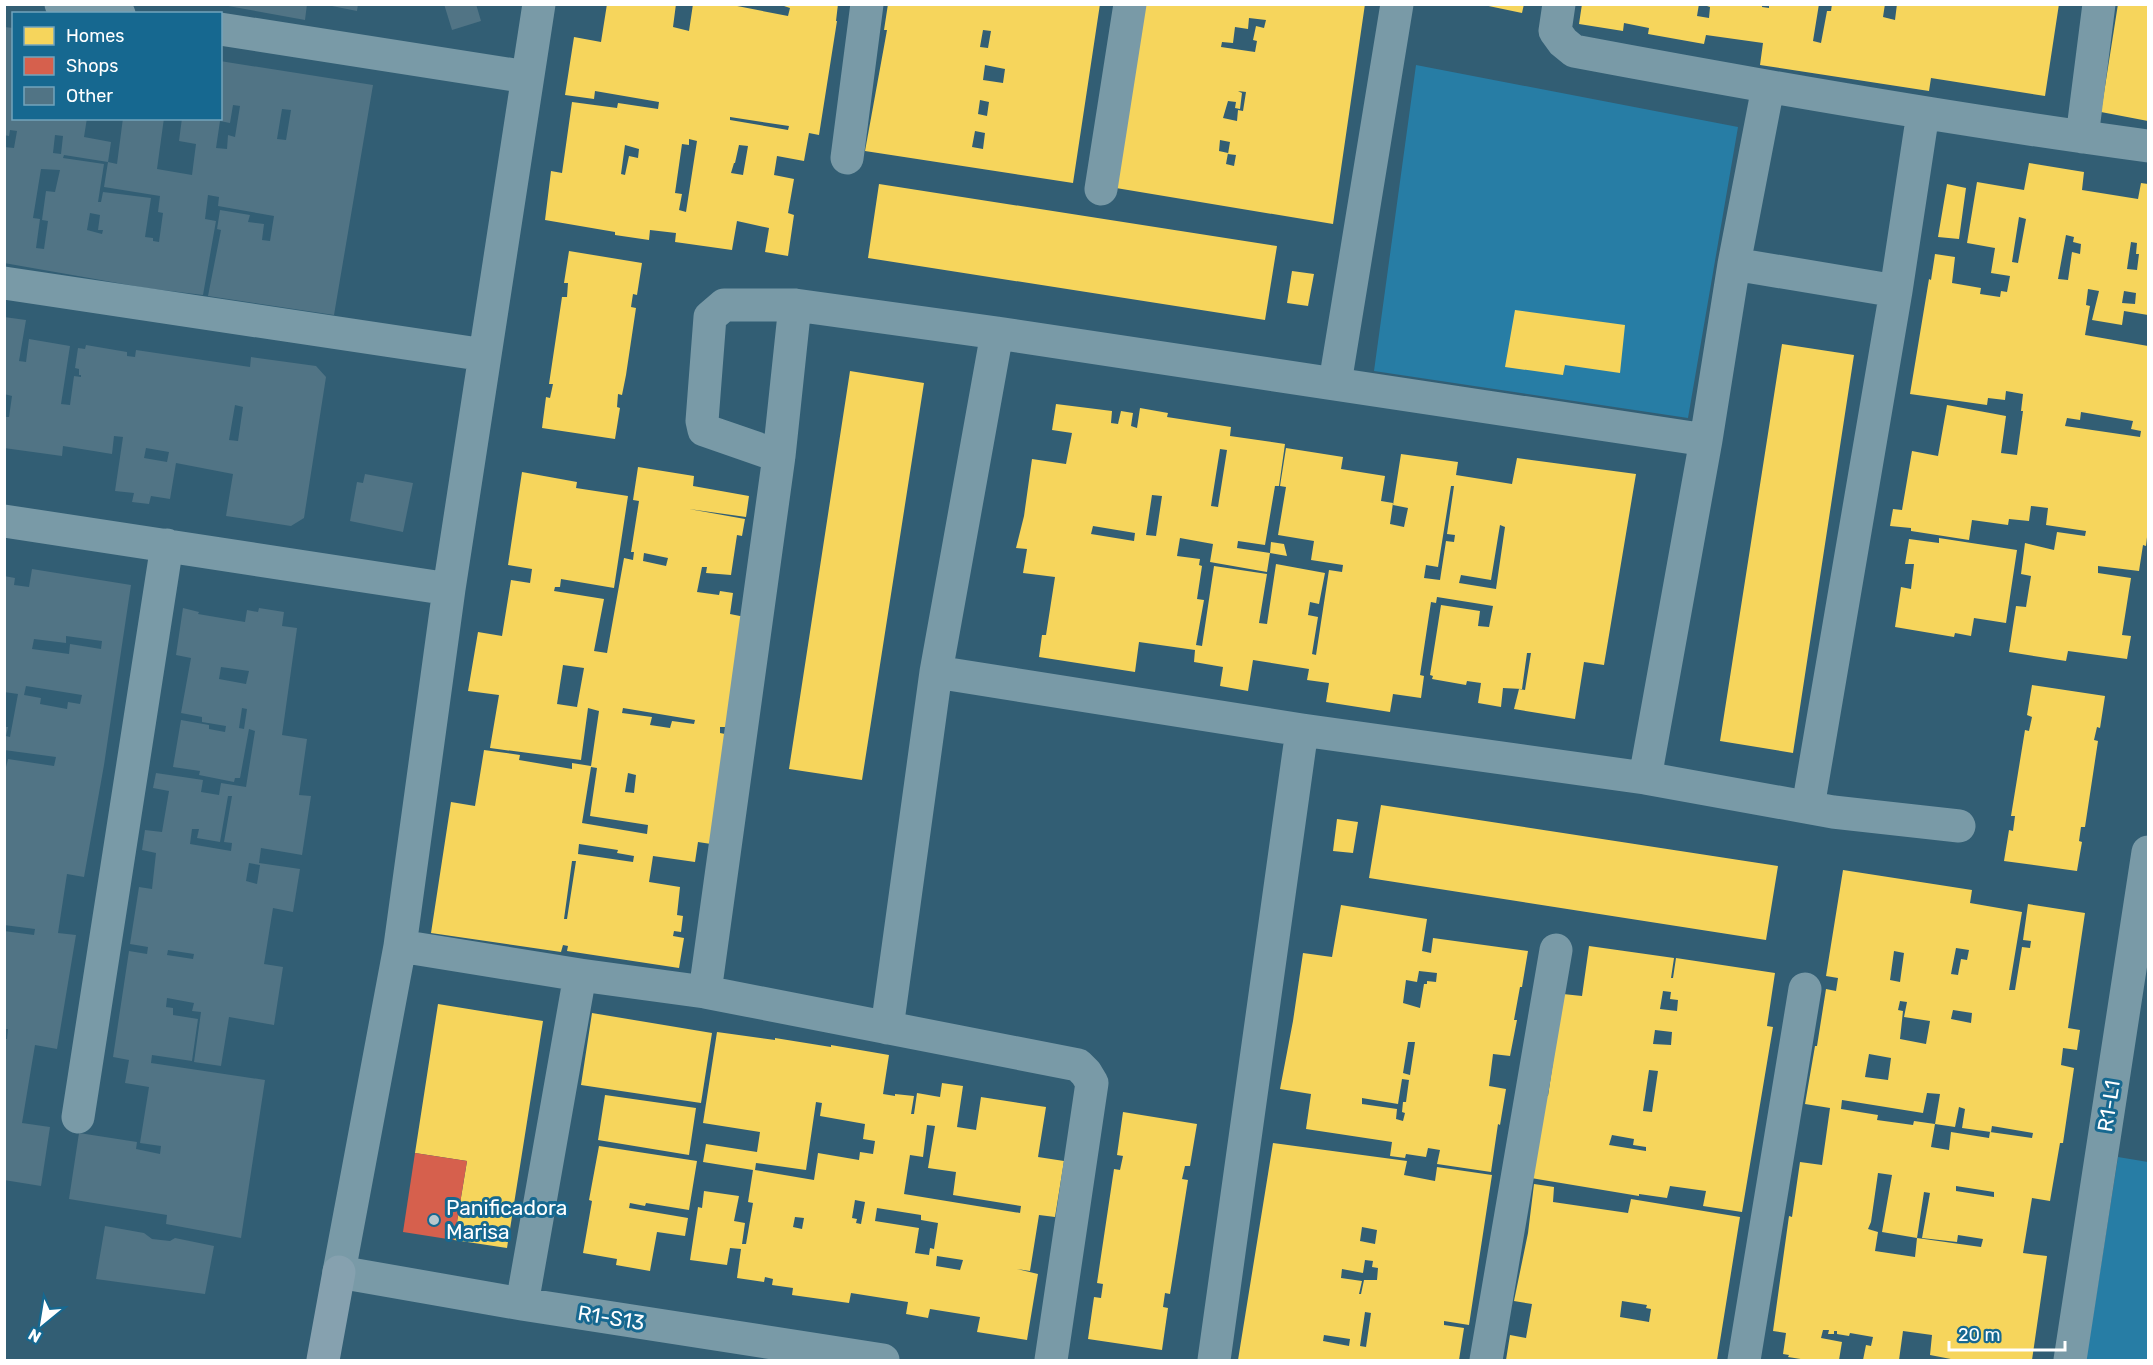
<svg xmlns="http://www.w3.org/2000/svg" width="2153" height="1365" font-family="Rubik,sans-serif">
<rect width="100%" height="100%" fill="#325e74"/>
<path fill="#277da5" d="M1416 65 1738 127 1688 418 1374 371Z
M2118 1157 2148 1162V1360H2086Z"/>
<path fill="#f6d55c" fill-rule="evenodd" d="M607 4H676L673 27 689 31 693 4H727L788 16 790 8 778 4H838L836 21H837L819 135 809 133 804 161 777 156 774 175 794 179 788 213 794 215 788 256 765 252 769 228 737 221 732 250 675 242 676 233 650 230 649 240 615 235V232L545 220 551 171 562 173 572 102 617 108 618 103 658 109 659 102 595 91 594 99 565 95 574 37 601 42ZM730 117 789 126 788 130 730 120ZM689 139 697 141 686 212 679 210 682 194 675 193 682 144 689 145ZM625 145 639 149 638 158 629 156 625 175 621 174ZM739 145 748 146 743 175 731 173 734 163H735Z
M888 4H1100L1073 183 865 151 887 30H884ZM983 30 991 31 988 48 980 47ZM985 65 1005 69 1003 83 983 80ZM980 100 989 102 987 116 978 114ZM975 131 985 133 983 149 972 147Z
M1144 4H1365L1333 224 1116 188ZM1249 18 1266 20 1264 28 1256 26 1253 40 1257 41 1255 52 1221 47 1222 42 1233 43 1235 27 1248 29ZM1238 91 1246 92 1243 111 1238 110 1237 121 1223 118 1228 101 1236 102 1235 108 1240 109 1242 93ZM1220 140 1230 142 1228 154 1236 155 1234 166 1226 164 1228 153 1219 151Z
M1479 4H1524L1522 13Z
M1582 4H1699L1697 16 1709 18 1710 7 1701 4H1762V7L1769 8V4H1819L1813 41 1821 43 1827 11H1831L1832 4H1885L1883 17 1895 20 1897 4H2059L2045 96 1931 78 1929 91 1760 65 1763 43 1706 35 1704 44 1648 34 1649 28 1624 23 1623 31 1579 24Z
M2118 4H2148V121L2101 112Z
M2029 163 2084 172 2082 190 2138 199 2141 183 2148 184V315L2124 311 2122 325 2092 320 2099 291 2088 289 2086 305 2090 306 2085 335 2148 346V528L2146 546 2143 545 2139 571 2098 566V573L2131 578 2122 635 2131 636 2127 659 2068 651 2066 661 2009 652 2016 606 2026 607 2031 576 2021 574 2025 543 2054 550 2057 532 2085 536 2086 531 2046 525 2048 508 2031 506 2029 521 2009 519 2008 525 1972 520 1969 540 1911 531V528L1890 526 1893 509 1902 510 1912 451 1938 456 1947 405 2006 416 2001 453 2017 455 2023 411H2021L2023 394 2006 391 2005 400 1988 398 1987 405 1910 394 1929 279 1931 280 1935 254 1955 257 1952 283 1981 288 1980 294 2000 297 2001 291 2007 292 2010 276 1991 273 1995 248 1967 243 1977 182 2024 190ZM2019 217 2026 219 2018 263 2012 262ZM2066 235 2074 237 2073 242 2081 244 2080 254 2072 252 2068 280 2058 279ZM2131 242 2137 243 2136 254H2139L2137 270 2127 269ZM2124 291 2136 293 2135 304 2122 303ZM2081 412 2133 421 2131 429 2141 431 2140 437 2065 426 2067 418 2080 420Z
M879 184 1277 246 1265 320 868 258Z
M1947 184 1966 188 1959 239 1938 237Z
M569 251 642 263 637 295 633 294 631 307 636 308 626 375 622 395 618 394 617 407 620 408 615 439 542 428 546 397 550 398 553 384H549L562 297H567L568 283H564Z
M1292 271 1314 274 1308 306 1287 303Z
M1515 310 1625 325 1620 373 1565 365 1563 375 1505 367Z
M1782 344 1854 355 1793 753 1720 741Z
M850 371 924 383 862 780 789 769Z
M1056 404 1112 411 1111 423 1118 424 1121 411 1133 413 1131 426 1137 428 1140 408 1168 413 1167 417 1231 427 1230 436 1285 444 1279 486H1275L1265 545 1238 541 1237 548 1270 553 1271 542 1284 544 1287 556 1270 553 1267 572 1210 562 1213 544 1180 538 1177 556 1200 559 1199 565 1202 566 1197 599 1204 600 1196 645 1202 646 1214 566 1267 574 1259 623 1267 624 1276 564 1325 573 1319 604 1310 602 1308 615 1318 617 1312 654 1316 655 1329 570 1342 572 1343 565 1311 560 1314 541 1278 535 1286 487 1280 486 1286 448 1343 457 1341 469 1385 476 1381 501 1393 503 1390 524 1404 527 1408 508 1393 505 1401 454 1458 462 1456 475 1512 484 1517 458 1636 474 1604 665 1584 662 1575 719 1514 709 1519 689 1525 690 1531 653H1527L1522 689 1503 688 1501 707 1478 703 1481 683 1467 681 1466 685 1432 679 1433 676 1430 675 1441 605 1480 611 1478 626 1489 627 1493 606 1437 597 1436 603 1431 602 1420 675 1424 676 1421 698 1393 694 1390 712 1326 702 1329 683 1307 680 1309 669 1253 660 1248 691 1220 686 1223 667 1194 662 1195 650 1139 642 1135 672 1039 657 1042 635H1046L1055 577 1023 573 1027 549 1016 548 1024 516 1032 459 1066 464 1072 433 1052 430ZM1220 449 1227 450 1218 507 1211 506ZM1451 486H1454L1447 534 1455 535 1454 542 1446 541 1440 580 1424 578 1426 565 1438 567ZM1152 495 1162 496 1156 536 1146 535ZM1500 525 1505 527 1496 589 1459 583 1461 575 1491 580ZM1093 526 1135 533 1134 541 1091 534Z
M638 467 694 476 693 486 749 496 746 517 689 509 745 519 742 536 737 535 731 575 706 573 707 567H702L697 592 719 595 720 591 733 593 730 614 745 617 726 727H720V733L725 734 711 844 698 842 695 862 653 856 649 882 680 887 677 915 683 916 681 932 674 931 673 936 684 938 679 968 567 951 568 946 563 945 561 952 431 933 451 802 475 806 484 750 520 755 519 760 572 769V763L591 766 599 711 588 708 581 760 490 748 499 695 468 691 478 632 502 636 511 580 530 583 532 569 508 565 522 472 577 482 576 488 628 496 614 588 561 579 560 587H555L554 591 604 599 594 651 607 653 624 558 633 560 634 552H631L639 501 633 500ZM644 553 668 558 666 566 643 561ZM563 665 584 668 577 707 557 704ZM623 708 695 720 694 724 672 721 670 728 650 725 652 717 622 713ZM591 767 597 768 590 816 648 825 647 834 582 823ZM628 773 636 775 634 793 625 792ZM579 844 618 850 617 853 634 856 633 862 578 854ZM572 861H576L567 919H564Z
M1939 538 2017 550 2006 623 1974 618 1971 636 1955 633 1954 637 1895 627 1901 587 1911 589 1914 564H1905L1909 539 1939 543Z
M2032 685 2105 696 2100 728 2097 727 2094 740 2098 741 2085 827H2081L2079 841 2082 842 2077 871 2004 861 2009 830 2013 831 2015 816H2011L2025 730 2029 731 2032 717 2027 715Z
M1381 805 1778 866 1766 940 1369 878Z
M1337 819 1358 822 1353 853 1333 851Z
M1843 870 1972 890 1970 903 2022 912 2009 990H2015L2022 947 2030 948 2031 941 2023 940 2028 904 2085 913 2068 1028 2080 1030 2077 1050 2063 1048 2061 1065 2074 1068 2063 1143H2060L2050 1201 2032 1198 2023 1253 2047 1256 2032 1360H1956L1930 1355 1932 1335 1903 1331 1899 1360H1863L1866 1345 1871 1346 1873 1337 1850 1333 1849 1336 1837 1334V1331H1834V1334H1828L1829 1330H1823L1821 1338 1842 1342 1839 1360H1807L1788 1357 1789 1355 1783 1354 1786 1333 1773 1331 1789 1216 1792 1217 1800 1162 1822 1165 1830 1108 1805 1104 1815 1046H1817L1826 989 1836 991 1838 978 1826 976ZM1956 948 1969 950 1967 960 1961 959 1958 975 1951 974ZM1894 951 1904 953 1900 982 1890 980ZM1900 1001 1907 1002 1904 1017 1930 1021 1926 1044 1900 1039 1903 1011 1898 1010ZM1953 1010 1972 1013 1971 1023 1951 1019ZM1869 1054 1891 1058 1888 1080 1865 1077ZM1927 1093 1940 1094 1935 1124 1955 1127 1959 1107 1965 1109 1962 1128 1991 1132 1992 1126 2033 1133 2032 1138 1990 1132 1989 1138 1951 1132 1949 1150 1931 1147 1935 1124 1914 1121 1913 1125 1877 1120 1878 1115 1841 1109 1842 1100 1923 1113ZM1878 1173 1892 1175 1882 1232 1917 1238 1924 1192 1930 1193 1922 1238 1957 1242 1958 1235 1983 1239 1981 1247 1917 1238 1915 1257 1875 1251 1878 1232 1868 1229 1871 1222ZM1956 1186 1994 1192V1197L1956 1191Z
M1341 905 1427 919 1422 951 1431 953 1433 938 1528 951 1522 987H1520L1514 1020H1517L1510 1056 1493 1054 1489 1086 1506 1089 1500 1125 1498 1124 1491 1172 1437 1164 1440 1150 1428 1148 1426 1157 1406 1154 1405 1158 1390 1156 1392 1142 1306 1129 1311 1094 1280 1089 1293 1021 1303 953 1332 957ZM1419 971 1437 973 1436 982 1427 981V984H1424L1420 1008 1403 1003 1406 980 1417 982ZM1408 1042H1415L1410 1075 1403 1073ZM1402 1079 1409 1080 1406 1102H1403L1402 1112 1405 1113 1403 1121 1396 1119 1397 1109 1362 1104V1098L1398 1104Z
M1589 946 1674 958 1671 978H1673L1676 958 1775 973 1767 1026 1773 1027 1742 1212 1703 1206 1706 1191 1670 1186 1667 1198 1639 1194V1196L1531 1178 1546 1096H1548L1563 994 1582 996ZM1663 991 1671 992 1670 999 1678 1000 1677 1011 1660 1009ZM1655 1030 1672 1032 1671 1045 1653 1044ZM1649 1070 1658 1071 1652 1112 1643 1111ZM1612 1135 1634 1139 1633 1145 1646 1147V1151L1609 1145Z
M438 1004 543 1021 507 1248 454 1240 467 1161 415 1153Z
M592 1013 712 1033 701 1103 581 1085Z
M717 1032 775 1040V1038L831 1047V1045L889 1055 883 1094 895 1096V1094L914 1096 911 1114H914L917 1093 940 1097 942 1083 963 1086 957 1127 976 1130 981 1097 1046 1107 1038 1157 1064 1161 1055 1217 1039 1215 1030 1271 1017 1269 1038 1274 1027 1340 977 1332 980 1317 930 1309 928 1318 906 1314 908 1302 851 1293 849 1303 792 1295 793 1288 772 1285 773 1279 765 1277 764 1282 737 1278 741 1249 730 1248 727 1265 690 1260 698 1207 702 1208 704 1191 739 1196 734 1221 745 1223 742 1244H746L753 1203 748 1202 753 1170 703 1162 706 1144 757 1152 760 1132 703 1123ZM816 1102 822 1103 820 1116 865 1124 863 1139 875 1141 873 1154 860 1152 859 1160 818 1153 814 1180 755 1170 756 1163 806 1170ZM927 1125 935 1126 928 1168 956 1172 953 1195 1021 1206 1020 1213 904 1194 910 1155 923 1157ZM855 1200 865 1202 861 1224 856 1223 857 1219 852 1218ZM877 1208 921 1215V1220L938 1223 934 1249 930 1248 929 1255 915 1253 919 1228 875 1221ZM795 1217 804 1218 802 1229 793 1227ZM937 1256 963 1260 960 1270 936 1266Z
M605 1095 696 1108 689 1155 598 1140Z
M1123 1112 1197 1124 1190 1166H1185L1182 1179 1188 1180 1170 1294 1165 1293 1163 1307 1168 1308 1162 1350 1088 1339 1094 1297 1101 1298 1103 1284 1097 1283 1114 1169 1120 1170 1123 1156 1117 1155Z
M1273 1143 1407 1161 1404 1175 1435 1181 1437 1167 1492 1175 1469 1325 1444 1321V1325L1464 1328 1459 1360H1238ZM1362 1227 1377 1230 1375 1244 1360 1241ZM1365 1260 1373 1261 1372 1267 1378 1268 1377 1280H1364L1361 1294H1359L1362 1281 1341 1278 1342 1269 1363 1273ZM1365 1312 1371 1313 1366 1347 1360 1346ZM1324 1335 1350 1339 1349 1346 1323 1341Z
M599 1146 697 1161 689 1210 646 1203 645 1206 630 1203 629 1208 688 1218 685 1236 657 1232 650 1271 616 1265 617 1259 583 1253 592 1201 589 1200Z
M1534 1184 1554 1187 1553 1202 1628 1213 1631 1199 1740 1217 1717 1360H1506L1510 1335 1526 1338 1532 1304 1514 1301 1528 1233ZM1622 1301 1647 1305 1646 1308 1651 1309 1649 1322 1620 1317Z"/>
<path fill="#d6604d" d="M415 1153 467 1161 454 1240 403 1232Z"/>
<path fill="#517485" fill-rule="evenodd" d="M217 4H307L305 20Z
M322 4H358L357 11Z
M444 4H476L481 21 452 30Z
M4 27 14 28V118H87L84 137 111 142 108 162 64 155 63 158 104 164 98 202H101L103 192 151 198 145 237 153 238V241L159 242 163 213 158 212 160 196 104 187 108 162 117 164 123 118H164L157 169 192 175 196 144 179 141 182 118H220V61L373 85 334 315 208 296 221 230 217 229 220 210 250 215 248 222 264 224 262 240 270 241 274 216 218 206 219 197 208 195 205 219 216 221 203 295 146 288 4 263V147L14 148 17 131 10 130 9 136 4 135ZM233 105 240 106 235 137 228 135 227 149 216 148 220 121 230 123ZM282 109 291 110 286 140 277 139ZM55 135 63 136 61 154 53 153ZM41 169 60 170 55 192 46 191 42 220 48 221 44 249 36 248 40 219 33 218ZM90 213 100 215 98 230H103L102 234 87 230Z
M4 317 26 320 19 361 26 362 29 339 70 346 61 404 70 405 74 376 81 377V375H79V369L75 368 78 348 85 349 86 345 127 352V356L135 357 136 350 250 367 251 357 316 366 326 377 304 518 291 526 226 516 233 474 176 463 170 499 151 496 149 504 132 502 134 493 115 491 123 437 114 436 112 454 63 446 62 456 4 448V417H9L12 396 4 394ZM235 405 243 407 238 441 229 440ZM146 448 169 452 167 462 144 458Z
M365 474 413 483 403 532 350 521 357 482 363 483Z
M32 569 131 585 104 765 84 877 67 874 58 933 76 935 57 1049 35 1045 22 1123 50 1127 41 1186 4 1180V1039H7L8 1029H4V981L6 974 4 973V931L34 935 35 929 4 925V775L8 759 54 766 56 757 4 750V727H8L6 736 10 737 18 694 4 692V576L15 578 14 585 29 587ZM66 636 102 641 101 649 70 644 69 654 32 649 34 639 66 643ZM26 686 82 695 80 704 68 702 67 709 40 704 41 698 24 695Z
M183 608 199 612 198 614 245 622 247 610 258 612 259 608 284 612 282 626 297 628 282 735 307 739 299 795 311 796 302 855 261 848 259 863 300 869 293 912 273 908 264 964 283 967 274 1025 229 1017 221 1066 194 1062 201 1012 192 1011 194 1003 167 998 166 1007 173 1008V1015L198 1019 192 1061 152 1055 151 1063 265 1080 241 1238 166 1224 167 1215 69 1199 79 1133 137 1142 136 1149 160 1154 161 1146 140 1143 149 1087 125 1083 129 1060 113 1057 129 951 147 954 148 947 130 944 139 887 152 889 156 853 142 850 145 830 162 832 169 791 153 788 156 773 203 780 201 792 219 795 221 783 246 787 255 731 249 729 240 778H235L234 782 199 775 200 771 173 767 181 720 209 725V729L225 732 226 726 202 722V717L181 713 191 658 176 655ZM221 667 249 671 246 684 219 679ZM242 708 247 709 244 729 239 728ZM228 796H232L224 842 232 843 231 851 190 844 192 829H199L197 838 220 842ZM249 863 260 865 257 884 246 881ZM168 950 194 954 193 959 167 955Z
M105 1226 144 1233 152 1239 170 1241 175 1238 214 1246 205 1294 96 1279Z"/>
<g fill="none" stroke-linecap="round" stroke-linejoin="round">
<path stroke="#799aa7" stroke-width="33" d="M61 4 119 14
M539 4 449 589 400 946 339 1272 522 1304 883 1360
M1559 4 1555 31 1563 42 1574 51C1765 87 1956 120 2148 146
M220 29 527 77
M2082 137 2099 4
M847 158 867 4
M1101 189 1130 4
M1734 264 1896 291 1808 807
M4 283 485 355
M1896 291 1923 113
M1335 383 1397 4
M779 456 704 430 702 421 710 317 724 305H795L997 333 1706 440
M4 521 449 589
M936 672 1302 730 1645 778 1833 812 1959 826
M1645 778 1706 440 1734 264 1768 87
M400 946 580 975 705 992 1078 1065 1086 1073 1092 1083 1051 1360
M705 992 779 456 795 305
M887 1028 936 672 997 333
M78 1117 167 545
M522 1304 580 975
M1214 1360 1302 730
M1486 1360 1556 950
M1744 1360 1805 989
M2070 1360 2148 852"/>
<path stroke="#86a1af" stroke-width="33" d="M323 1360 339 1272"/>
</g>
<circle fill="#b7c7ce" stroke="#166890" stroke-width="2" cx="434" cy="1220" r="6"/>
<g text-anchor="middle" stroke-width="6" stroke-linejoin="round" paint-order="stroke">
<g font-size="21" fill="#fff" stroke="#166890">
<text transform="translate(2109 1106) rotate(-81)" y="7">R1-L1</text>
<text transform="translate(611 1318) rotate(9)" y="7">R1-S13</text>
</g>
<g font-size="21" fill="#fff" stroke="#166890" text-anchor="start">
<text x="446" y="1215">Panificadora<tspan x="446" dy="24">Marisa</tspan></text>
</g>
</g>
<rect width="2153" height="1365" fill="none" stroke="#ffffff" stroke-width="12"/>
<rect x="12" y="12" width="210" height="108" fill="#166890" stroke="#73a4bc" stroke-width="1.5"/>
<rect x="24" y="27" width="30" height="18" fill="#f6d55c" stroke="#73a4bc" stroke-width="1.5"/>
<text x="66" y="42" font-size="18" fill="#ffffff">Homes</text>
<rect x="24" y="57" width="30" height="18" fill="#d6604d" stroke="#73a4bc" stroke-width="1.5"/>
<text x="66" y="72" font-size="18" fill="#ffffff">Shops</text>
<rect x="24" y="87" width="30" height="18" fill="#517485" stroke="#73a4bc" stroke-width="1.5"/>
<text x="66" y="102" font-size="18" fill="#ffffff">Other</text>
<g transform="translate(42 1323) rotate(210)" stroke="#166890" stroke-width="4.5" paint-order="stroke">
<path d="M0-4.5L10 22L0 15L-10 22Z" fill="#ffffff"/>
<text y="-9" font-size="16" font-weight="bold" text-anchor="middle" fill="#ffffff">N</text>
</g>
<path d="M1949 1341v9h116v-9" fill="none" stroke="#ffffff" stroke-width="3"/>
<text x="1958" y="1341" font-size="18" fill="#ffffff" stroke="#166890" stroke-width="4.5" paint-order="stroke">20 m</text>
</svg>
